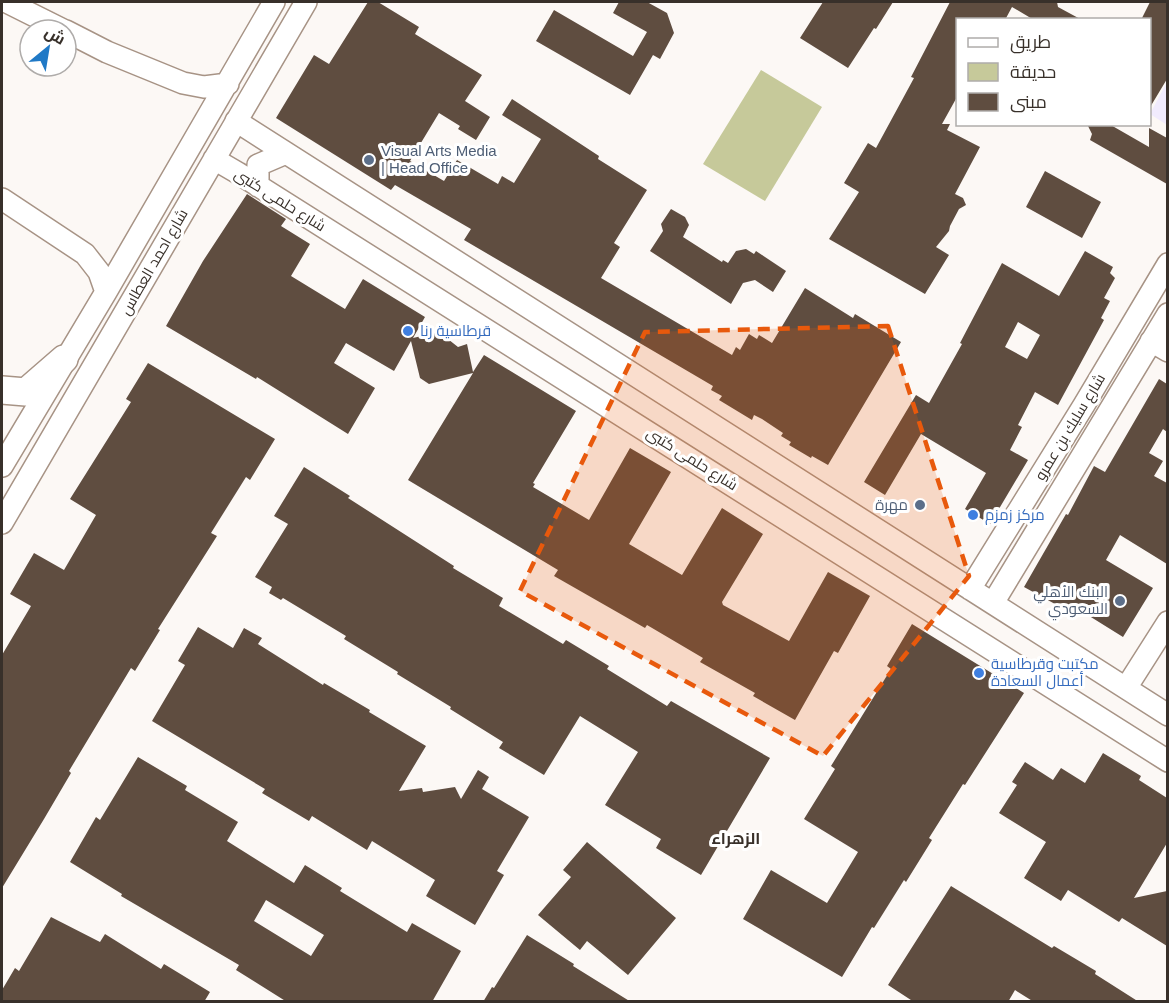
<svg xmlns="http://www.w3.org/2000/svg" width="1169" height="1003" font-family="Arial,Cairo,sans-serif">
<rect width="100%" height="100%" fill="#fcf8f5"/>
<path fill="#f1ebfd" d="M1167 82V125L1150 114Z"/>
<path fill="#c6c99a" d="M761 70 822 107 765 201 703 164Z"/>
<path fill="#5f4d40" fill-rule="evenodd" d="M368 2H378L419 27 415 34 482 75 465 101 490 117 476 140 458 129 460 126 439 113 410 161 444 181 457 160 498 184 502 176 514 183 541 139 502 115 512 99 599 156 598 159 647 190 614 243 620 247 601 278 732 355 736 347 740 350 749 334 757 339 759 335 772 343 805 288 853 318 855 314 901 342 828 465 812 456 811 458 789 445 791 442 781 436 783 433 762 419 754 415 752 420 719 400 722 396 711 390 713 386 464 240 471 229 395 185 391 190 276 118 314 55 329 64Z
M619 2H647L667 13 674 33 660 59 653 55 630 95 536 41 554 10 633 56 647 32 613 13Z
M823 2H893L876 29 874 28 848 68 800 38Z
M950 2H1057L1058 7 1082 20H1034L1012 7 1005 20H957V97L942 124H950L947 130 980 147 955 194 963 198 966 205 959 209 950 226 949 231 936 247 949 255 925 294 829 239 859 192 844 183 868 143 876 148 914 78 911 77Z
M1150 2H1167V79L1149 109V20H1141Z
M1087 124H1109L1149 147V128L1167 138V184L1090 140 1092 134Z
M1045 171 1101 202 1082 238 1026 207Z
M247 194 286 219 281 226 310 244 291 276 345 309 363 279 425 317 413 338 439 332 458 347 467 344 473 372 484 355 576 411 533 483 535 484 533 487 589 520 630 448 671 472 629 544 682 575 722 508 763 534 722 602 723 605 789 641 828 572 870 596 838 653 834 651 795 720 753 696 755 693 700 662 703 658 647 625 645 628 554 576 558 570 408 480 473 373 429 384 420 378 411 341 394 371 346 343 334 363 375 388 348 434 257 377 256 379 166 326 203 261Z
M671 209 685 217 689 225 683 237 722 262 723 260 728 263 736 251 746 249 754 254 756 251 786 271 773 292 755 280 743 283 731 304 650 251 663 231 661 224Z
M1085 251 1113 267 1110 273 1115 278 1104 298 1110 301 1101 318 1104 320 1058 405 1035 392 1018 425 1022 427 1010 450 1028 460 990 524 965 509 986 473 921 434 885 495 864 482 916 395 929 403 962 344 960 343 1002 263 1059 296ZM1018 322 1040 335 1027 359 1005 347Z
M148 363 275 439 250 480 246 477 211 533 217 536 158 629 160 630 135 671 131 668 69 771 71 773 44 819 2 888V655L31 606 10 594 34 553 64 570 96 515 70 499 131 402 126 399Z
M1159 379 1167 384V432L1163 429 1149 453 1163 461 1154 476 1167 483V564L1120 535 1106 560 1153 588 1123 637 1078 609 1075 615 1024 587 1066 514 1068 515 1094 466 1105 472Z
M304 467 350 496 348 498 454 566 453 568 503 598 499 606 563 644 566 640 609 666 607 669 667 706 671 701 770 758 701 875 656 848 661 839 605 805 638 752 580 716 544 775 499 748 503 742 450 709 451 707 397 674 398 672 344 639 346 636 283 598 281 600 269 593 272 587 255 577 288 524 274 516Z
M912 624 1024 693 965 785 963 784 929 838 932 840 906 882 904 880 874 928 872 927 842 977 743 919 771 870 827 903 858 852 804 819 835 769 831 766 891 669 887 666Z
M198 627 233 648 244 628 262 638 258 644 323 685 324 683 370 710 369 712 426 746 399 791 422 788 423 792 455 787 461 799 478 770 489 777 482 789 529 817 497 871 504 875 475 925 426 896 435 880 372 841 367 850 312 816 309 821 262 793 265 789 152 721 185 665 178 661Z
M1103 753 1141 776 1139 780 1167 798V843L1134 898 1167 891V946L1122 918 1119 922 1068 890 1061 901 1024 878 1046 842 999 813 1017 785 1012 782 1025 762 1053 780 1061 768 1085 783Z
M138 757 187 786 185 790 238 822 227 841 294 883 305 865 342 888 340 891 407 932 412 923 461 951 432 1002H287L236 970 239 965 121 896 122 894 70 862 96 817 100 820ZM266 900 324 935 311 956 254 921Z
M587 842 676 918 628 975 587 941 580 950 538 915 571 877 563 870Z
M951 886 1052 948 1054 946 1096 971 1095 974 1139 1002H1034L1015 990 1008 1002H914L888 985Z
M51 917 100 942 105 934 161 969 164 964 210 992 204 1002H2V990L15 968 19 971Z
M527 935 574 964 573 966 631 1002H483L492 987 494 988Z"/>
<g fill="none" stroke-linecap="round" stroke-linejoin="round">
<defs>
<path id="minor" d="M7 2 63 30
M66 31 107 52 183 83 204 87 228 84
M236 121 1168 715
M214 159 238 173 1168 761
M258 186V165L286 153
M2 199 85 254 99 272 106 292
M1151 341 1168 351
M2 466 106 292 274 2
M2 523 306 2
M970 589 1084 405 1168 264
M993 603 1168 314
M1126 688 1168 622"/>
<path id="major" d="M2 390 26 392 64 359"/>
</defs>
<use href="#minor" stroke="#a79385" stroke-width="24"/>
<use href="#major" stroke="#a79385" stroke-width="30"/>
<use href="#minor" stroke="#fff" stroke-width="21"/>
<use href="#major" stroke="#fff" stroke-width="27"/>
</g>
<path fill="#e8590c" fill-opacity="0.2" stroke="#e8590c" stroke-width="4.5" stroke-dasharray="12 8" stroke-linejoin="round" d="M888 326 969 576 823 756 520 591 645 332Z"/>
<g fill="#5c6f8a" stroke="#fff" stroke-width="2">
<circle cx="369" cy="160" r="6"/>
<circle cx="920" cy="505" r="6"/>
<circle cx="1120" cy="601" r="6"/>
</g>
<g fill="#3f7fe0" stroke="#fff" stroke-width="2">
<circle cx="408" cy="331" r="6"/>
<circle cx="973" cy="515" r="6"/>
<circle cx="979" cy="673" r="6"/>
</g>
<g text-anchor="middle" stroke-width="6" stroke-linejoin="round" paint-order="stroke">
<g font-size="15" fill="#4e5e75" stroke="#fff" text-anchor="end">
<text x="381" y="156" text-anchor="start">Visual Arts Media<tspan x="381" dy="17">| Head Office</tspan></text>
<text x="908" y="510">مهرة</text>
<text x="1108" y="597">البنك الأهلي<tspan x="1108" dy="17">السعودي</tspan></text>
</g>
<g font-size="15" fill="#38302a" stroke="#fff">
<text transform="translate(280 200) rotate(32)" y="5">شارع حلمى كتبى</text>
<text transform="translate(154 262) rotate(-60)" y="5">شارع احمد العطاس</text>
<text transform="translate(1070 427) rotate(-59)" y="5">شارع سليك بن عمرو</text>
<text transform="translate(692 459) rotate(32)" y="5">شارع حلمى كتبى</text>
</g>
<g font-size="15" fill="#366cbe" stroke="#fff" text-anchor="start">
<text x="420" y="336">قرطاسية رنا</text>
<text x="985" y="520">مركز زمزم</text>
<text x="991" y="669">مكتبت وقرطاسية<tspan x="991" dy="17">أعمال السعادة</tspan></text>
</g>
<g font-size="16" font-weight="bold" fill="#38302a" stroke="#fff">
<text x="736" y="844">الزهراء</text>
</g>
</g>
<rect width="1169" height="1003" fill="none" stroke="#38302a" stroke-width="6"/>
<rect x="956" y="18" width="195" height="108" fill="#ffffff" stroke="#afacaa" stroke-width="1.5"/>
<rect x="968" y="38" width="30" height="9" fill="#ffffff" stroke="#afacaa" stroke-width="1.5"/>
<text x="1010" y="48" font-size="18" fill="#38302a">طريق</text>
<rect x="968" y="63" width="30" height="18" fill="#c6c99a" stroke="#afacaa" stroke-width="1.5"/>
<text x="1010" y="78" font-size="18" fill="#38302a">حديقة</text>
<rect x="968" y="93" width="30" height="18" fill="#5f4d40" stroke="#afacaa" stroke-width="1.5"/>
<text x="1010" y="108" font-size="18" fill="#38302a">مبنى</text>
<g transform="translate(48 48) rotate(30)"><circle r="28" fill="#ffffff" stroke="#afacaa" stroke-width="1.5"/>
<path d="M0-4.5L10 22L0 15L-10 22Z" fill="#2079c6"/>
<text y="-9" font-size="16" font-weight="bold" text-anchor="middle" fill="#38302a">ش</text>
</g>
</svg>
